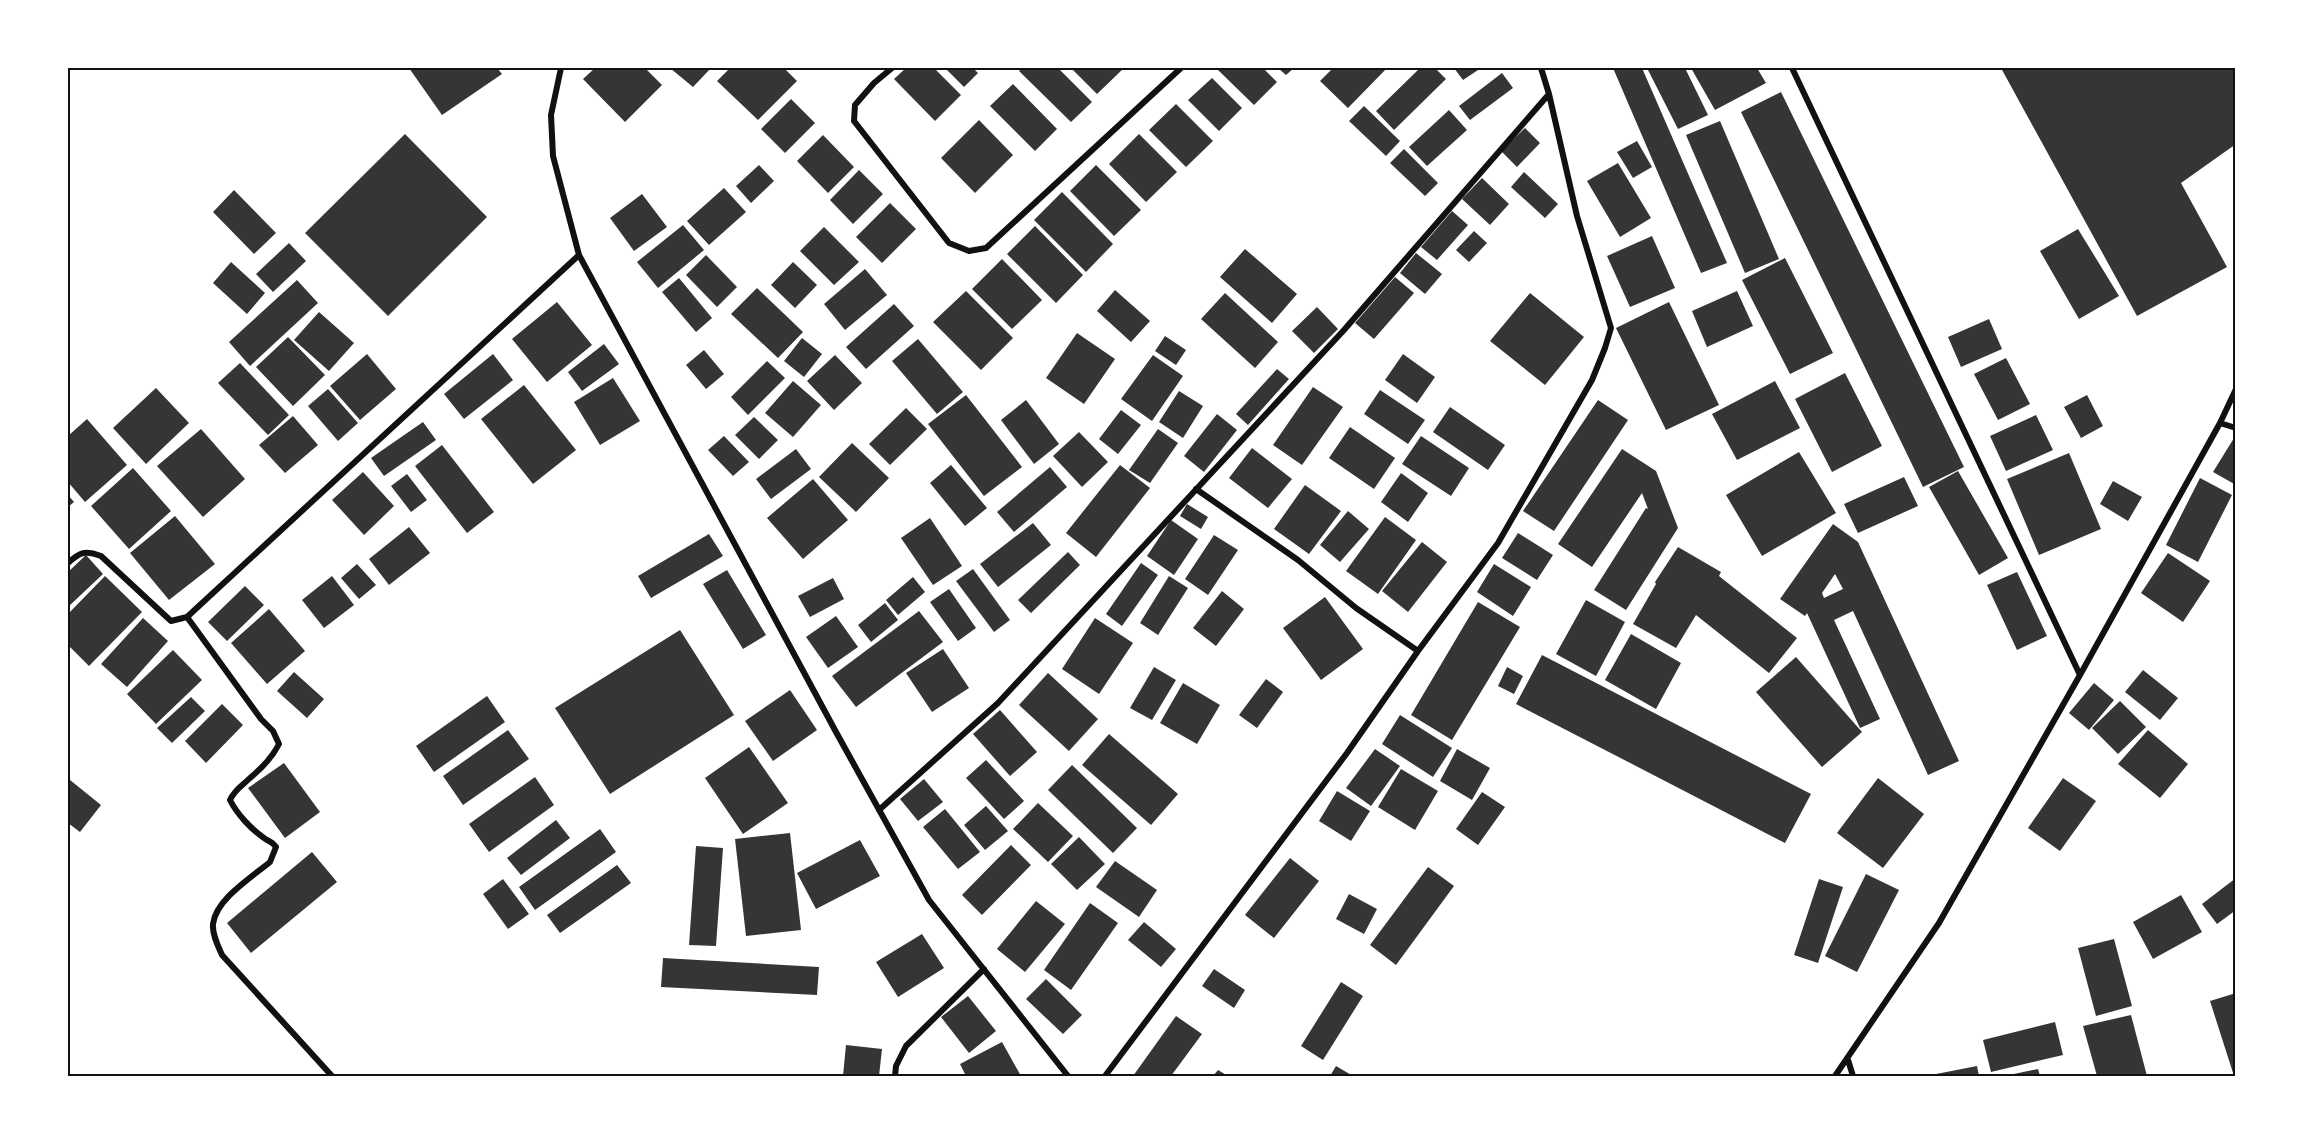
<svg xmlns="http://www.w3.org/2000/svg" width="2303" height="1144" font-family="'Roboto Condensed',sans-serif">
<rect width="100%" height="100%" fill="#fff"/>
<path fill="#353535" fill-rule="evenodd" d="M409 68H497L502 74 442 115Z
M595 68H645L662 85 625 122 583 79Z
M670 68H711L693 87Z
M730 68H784L797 81 758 120 717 81Z
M906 68H934L961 95 935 121 894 79Z
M945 68H973L978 73 964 87Z
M1022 68H1058L1092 102 1071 122 1019 71Z
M1071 68H1124L1097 94Z
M1221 68H1263L1277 82 1254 105 1218 70Z
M1278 68H1294L1286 75Z
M1333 68H1387L1348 108 1320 81Z
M1420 68H1435L1446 79 1394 130 1376 111Z
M1454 68H1481L1463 80Z
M1613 68H1642L1727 263 1701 273Z
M1647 68H1685L1708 115 1678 129Z
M1691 68H1757L1766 83 1715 110Z
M2001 68H2236V144L2181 183 2227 267 2137 316Z
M1502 73 1513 88 1470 120 1459 106Z
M1212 78 1242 108 1219 131 1188 100Z
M1013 84 1057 129 1035 151 990 106Z
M1781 92 1964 467 1923 487 1741 112Z
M791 99 815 123 785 153 761 129Z
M1176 104 1213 141 1186 167 1149 130Z
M1364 106 1400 141 1386 156 1349 121Z
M1449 110 1467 130 1427 166 1409 147Z
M979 120 1013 155 975 193 941 158Z
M1720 121 1779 259 1745 273 1686 135Z
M1525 128 1540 143 1517 167 1501 151Z
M405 134 487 217 388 316 305 233Z
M1139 134 1177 172 1146 202 1109 164Z
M823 135 854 167 828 193 797 161Z
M1637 141 1652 167 1633 178 1617 152Z
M1404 149 1438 183 1425 196 1390 163Z
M1618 163 1651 218 1620 237 1587 181Z
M759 165 774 181 751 203 736 186Z
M1096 165 1141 210 1114 236 1070 191Z
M859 170 883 194 853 224 830 200Z
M1524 172 1558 204 1545 218 1511 187Z
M1482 178 1509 204 1490 225 1462 199Z
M724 188 746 212 709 245 687 221Z
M234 190 276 233 254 254 213 212Z
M1062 192 1113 244 1086 272 1034 220Z
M642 194 667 227 634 251 610 218Z
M890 203 916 229 882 263 856 237Z
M1452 211 1468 225 1437 260 1421 247Z
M683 225 704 250 658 288 637 262Z
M1035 226 1083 275 1056 303 1007 254Z
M824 227 859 262 834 285 800 251Z
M2078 229 2119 296 2079 319 2040 251Z
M1474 231 1487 243 1469 262 1456 250Z
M1652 236 1675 288 1630 307 1607 256Z
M289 243 306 261 273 292 256 274Z
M1245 249 1297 294 1272 323 1220 277Z
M1416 253 1442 274 1425 294 1400 273Z
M706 255 737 287 717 307 686 275Z
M1785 258 1833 353 1790 374 1742 280Z
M1002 259 1042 300 1012 329 972 289Z
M231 262 265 293 247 314 213 283Z
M793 262 817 285 795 308 771 285Z
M865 269 887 295 845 330 824 304Z
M1395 277 1414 293 1374 339 1355 323Z
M679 278 712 318 696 332 662 292Z
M297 280 318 303 250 366 229 342Z
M757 288 803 332 778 358 731 314Z
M1115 290 1150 321 1131 342 1097 311Z
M966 291 1013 338 981 370 933 322Z
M1737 291 1753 326 1707 347 1692 311Z
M1225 293 1278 342 1255 368 1201 319Z
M1530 293 1584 337 1545 385 1490 341Z
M557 302 592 345 547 382 512 339Z
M1669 302 1719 405 1666 430 1616 328Z
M894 304 914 326 866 369 846 347Z
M1317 307 1338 329 1314 353 1292 331Z
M319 312 354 343 329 371 294 340Z
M1989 319 2002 349 1961 367 1948 337Z
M1077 333 1115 359 1084 404 1046 378Z
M1165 336 1186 350 1176 365 1155 351Z
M288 337 325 375 293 406 256 367Z
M802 338 822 354 804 377 784 361Z
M918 339 963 392 937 414 892 361Z
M604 344 619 364 582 391 568 372Z
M704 350 724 374 706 389 686 365Z
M367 354 396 389 360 420 330 386Z
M493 354 513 380 464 419 444 394Z
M1403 354 1435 377 1417 403 1385 380Z
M835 355 862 383 834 410 807 381Z
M1153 355 1183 376 1152 421 1121 399Z
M2006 358 2030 404 1998 420 1974 374Z
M767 361 785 378 748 415 731 397Z
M240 363 289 415 268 435 218 383Z
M1277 369 1289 379 1248 425 1236 414Z
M1845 373 1882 446 1832 472 1795 399Z
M613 378 640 421 600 445 574 402Z
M793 381 821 405 793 437 765 413Z
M1775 381 1800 428 1737 460 1712 414Z
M524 385 576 450 533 484 481 419Z
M1313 387 1343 407 1302 465 1273 445Z
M156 388 189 423 146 464 113 428Z
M328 389 358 423 338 441 308 406Z
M1380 390 1425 420 1408 444 1364 414Z
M1179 391 1203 406 1183 438 1159 422Z
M966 395 1022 467 984 496 928 424Z
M2087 395 2103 426 2081 438 2064 407Z
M1026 400 1059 444 1034 464 1001 420Z
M1598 400 1628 420 1554 531 1523 511Z
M1450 407 1505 445 1488 470 1433 432Z
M906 408 927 429 890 465 869 444Z
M1121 410 1141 425 1118 454 1099 439Z
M1217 414 1237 430 1204 472 1184 456Z
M2036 415 2053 450 2006 471 1990 436Z
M293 416 318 445 285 473 259 445Z
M754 417 778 440 759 459 735 435Z
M87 419 127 465 85 502 68 482V436Z
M423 422 436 440 384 476 371 458Z
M1350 427 1395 458 1374 489 1329 458Z
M201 429 245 479 203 517 157 466Z
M1158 429 1178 443 1150 483 1129 470Z
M1079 432 1108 462 1082 487 1053 456Z
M724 436 749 462 733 476 708 450Z
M1421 436 1469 468 1451 496 1402 464Z
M2234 438 2236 439V485L2213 472Z
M852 443 889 478 856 512 819 477Z
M442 445 494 512 467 533 415 466Z
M1252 448 1292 479 1268 508 1229 478Z
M796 449 811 469 771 499 756 479Z
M1622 449 1656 471 1678 528 1626 610 1594 590 1646 508 1648 509 1642 493 1592 567 1558 544Z
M1799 452 1836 513 1762 556 1726 495Z
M2069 453 2101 529 2039 555 2007 479Z
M951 465 987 508 965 526 930 483Z
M1120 465 1150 488 1096 557 1066 533Z
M1050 467 1067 487 1014 532 997 512Z
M133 468 171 511 129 549 91 506Z
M1958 471 2008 558 1979 575 1929 487Z
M363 472 394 506 364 535 332 500Z
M1401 473 1428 493 1408 522 1381 502Z
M407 474 427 500 411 512 391 486Z
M1904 477 1918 506 1858 533 1844 504Z
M2200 478 2232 495 2198 562 2166 545Z
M813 479 848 520 803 559 767 518Z
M2113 481 2142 497 2128 521 2100 504Z
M1305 485 1341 511 1309 554 1274 529Z
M68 495 74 502 68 507Z
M1187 504 1208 517 1201 529 1180 516Z
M1348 511 1369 529 1340 562 1320 545Z
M175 516 215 564 169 600 130 553Z
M1385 517 1416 540 1378 594 1346 571Z
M930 518 962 566 933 585 901 538Z
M1171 520 1198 539 1174 575 1147 556Z
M1033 523 1051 545 998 587 980 564Z
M1833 524 1858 542 1959 761 1928 775 1853 611 1834 620 1880 719 1860 728 1807 613 1805 616 1780 599ZM1835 574 1843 589 1824 598 1822 593Z
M409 527 430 553 389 585 369 559Z
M1518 533 1553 555 1537 580 1502 558Z
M709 534 723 556 651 598 638 576Z
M1214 535 1238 550 1208 595 1185 579Z
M1422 542 1447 562 1408 612 1382 591Z
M1678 547 1721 572 1719 576 1797 638 1769 673 1696 615 1676 648 1633 624 1656 584 1655 582Z
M1068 552 1080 565 1031 613 1018 600Z
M2168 553 2210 581 2183 622 2141 593Z
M86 555 103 574 68 607V572Z
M1141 563 1158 575 1122 626 1106 614Z
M357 564 376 585 359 599 341 578Z
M1494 564 1531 587 1513 616 1477 592Z
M973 569 1010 620 994 632 956 581Z
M727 570 766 635 743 649 703 584Z
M2017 572 2047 636 2017 650 1987 585Z
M105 576 142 612 89 666 68 645V614Z
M332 576 354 605 324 628 302 600Z
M1169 576 1188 588 1158 635 1140 623Z
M913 577 925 592 898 615 886 600Z
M833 578 844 599 810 617 798 596Z
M245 586 264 605 227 641 208 622Z
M949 589 976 628 958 641 930 602Z
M1222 591 1244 609 1216 646 1193 628Z
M1325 597 1363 649 1321 680 1283 628Z
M1586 600 1625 622 1596 676 1556 654Z
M1478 602 1520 627 1452 740 1411 715Z
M885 603 898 620 871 642 858 625Z
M269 609 305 651 267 684 231 643Z
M919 611 943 642 856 707 832 676Z
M836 616 858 647 828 668 806 637Z
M143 618 168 641 127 687 101 664Z
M1095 618 1133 643 1099 694 1062 669Z
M680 630 734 715 610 794 555 708Z
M1631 634 1681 663 1656 709 1605 680Z
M943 649 969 688 932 712 906 673Z
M173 650 202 680 156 724 127 694Z
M1542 655 1811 794 1785 843 1516 704Z
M1796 657 1862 732 1822 767 1756 692Z
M1154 667 1176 680 1152 720 1130 708Z
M1507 667 1523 676 1514 694 1498 686Z
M2143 670 2178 698 2160 720 2125 692Z
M294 672 324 699 307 718 277 691Z
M1048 673 1098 719 1069 751 1019 705Z
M1266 679 1283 692 1257 728 1239 715Z
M1183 683 1220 705 1197 744 1160 723Z
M2094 683 2114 700 2089 730 2069 713Z
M790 690 817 730 773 761 745 721Z
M487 696 505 722 434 772 416 746Z
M191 697 205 711 172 743 157 728Z
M2120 701 2146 727 2118 754 2092 728Z
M222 704 243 725 206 763 185 741Z
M1000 710 1037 752 1010 776 973 734Z
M1400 715 1452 748 1433 777 1382 744Z
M508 730 529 759 463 805 443 776Z
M2148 730 2188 764 2160 798 2118 764Z
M1109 734 1178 794 1151 825 1082 765Z
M749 747 788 803 743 834 705 778Z
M1375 749 1400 766 1371 806 1346 788Z
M1457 749 1490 768 1472 800 1440 781Z
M986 760 1024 801 1004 819 966 778Z
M284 763 320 812 285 838 248 788Z
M1072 765 1137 828 1113 853 1048 790Z
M1401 769 1438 791 1415 830 1378 807Z
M535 777 554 805 489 852 469 824Z
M1878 778 1924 814 1883 868 1837 833Z
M2063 778 2096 801 2060 851 2028 828Z
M924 779 943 802 918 821 900 799Z
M70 780 101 805 80 832 68 823V783Z
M1337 791 1370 811 1351 841 1319 821Z
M1482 792 1505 807 1478 845 1456 829Z
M1038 803 1073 836 1048 862 1013 829Z
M986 806 1008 831 985 850 964 825Z
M945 809 980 852 958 869 923 827Z
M556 820 570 838 521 875 507 858Z
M600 829 616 852 535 910 519 887Z
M790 833 801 930 746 936 735 839Z
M1079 837 1105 864 1077 890 1051 864Z
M860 840 880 876 816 909 797 873Z
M1011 845 1031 865 982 915 962 895Z
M696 846 723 848 716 946 689 945Z
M312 852 337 882 251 953 227 923Z
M1290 858 1319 881 1274 938 1245 915Z
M1115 861 1157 890 1139 917 1096 887Z
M617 865 631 883 560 933 547 915Z
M1428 867 1454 886 1396 965 1370 945Z
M1866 874 1899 890 1857 972 1825 956Z
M2236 878V910L2217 924 2202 904Z
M503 879 529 914 508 929 483 894Z
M1819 879 1843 887 1818 963 1794 955Z
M1349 894 1377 909 1364 934 1336 919Z
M2181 895 2202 932 2153 959 2133 922Z
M1036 901 1065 924 1025 972 997 949Z
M1090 903 1118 923 1071 990 1044 970Z
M1144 922 1176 949 1161 967 1128 940Z
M922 934 944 968 898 997 876 962Z
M2114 939 2132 1006 2096 1016 2078 948Z
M663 958 819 967 817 995 661 987Z
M1214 969 1245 990 1234 1008 1202 986Z
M1046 979 1082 1015 1063 1034 1026 999Z
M1341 982 1363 996 1323 1060 1301 1046Z
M2236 993V1075L2234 1076 2210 1001Z
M968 996 996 1031 969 1053 941 1017Z
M2131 1015 2147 1076H2097L2083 1026Z
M1176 1016 1202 1034 1171 1076H1133Z
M2055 1022 2063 1055 1991 1072 1983 1040Z
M1002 1042 1021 1076H966L960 1064Z
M846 1045 882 1049 879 1076H843Z
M1336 1066 1353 1076H1330Z
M1977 1066 1979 1076H1931V1075Z
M2038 1069 2040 1076H2009V1075Z
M1218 1070 1228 1076H1213Z"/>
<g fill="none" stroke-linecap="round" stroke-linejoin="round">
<path stroke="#111" stroke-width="6" d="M561 68 551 115 553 156 579 255 836 732 929 900 1068 1076
M892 68 874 83 855 105 854 121 949 243 969 251 986 248 1181 68
M1792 68 2080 675
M2220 423 2236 428
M1196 489 1298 560 1356 608 1418 651
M68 563C80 552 85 550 101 556L171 621 187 617 579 255
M187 617 261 719 273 731 279 744C272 758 262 768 250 778 242 786 235 789 230 800 237 814 251 829 264 838 269 842 272 841 276 847L270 862C252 877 216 899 213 924 212 934 218 946 222 955L332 1076
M879 810 998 703 1344 330 1549 94 1541 68
M1848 1060 1853 1076
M895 1076 896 1066 906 1046 984 969
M1105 1076 1347 753 1418 651 1498 543 1592 380 1605 348 1611 328 1577 216 1549 94
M1835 1076 1939 923 2080 675 2220 423 2236 389"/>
</g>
<rect width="2303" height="1144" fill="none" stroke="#ffffff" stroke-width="138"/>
<rect x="69" y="69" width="2165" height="1006" fill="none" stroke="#111" stroke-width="2"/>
</svg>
